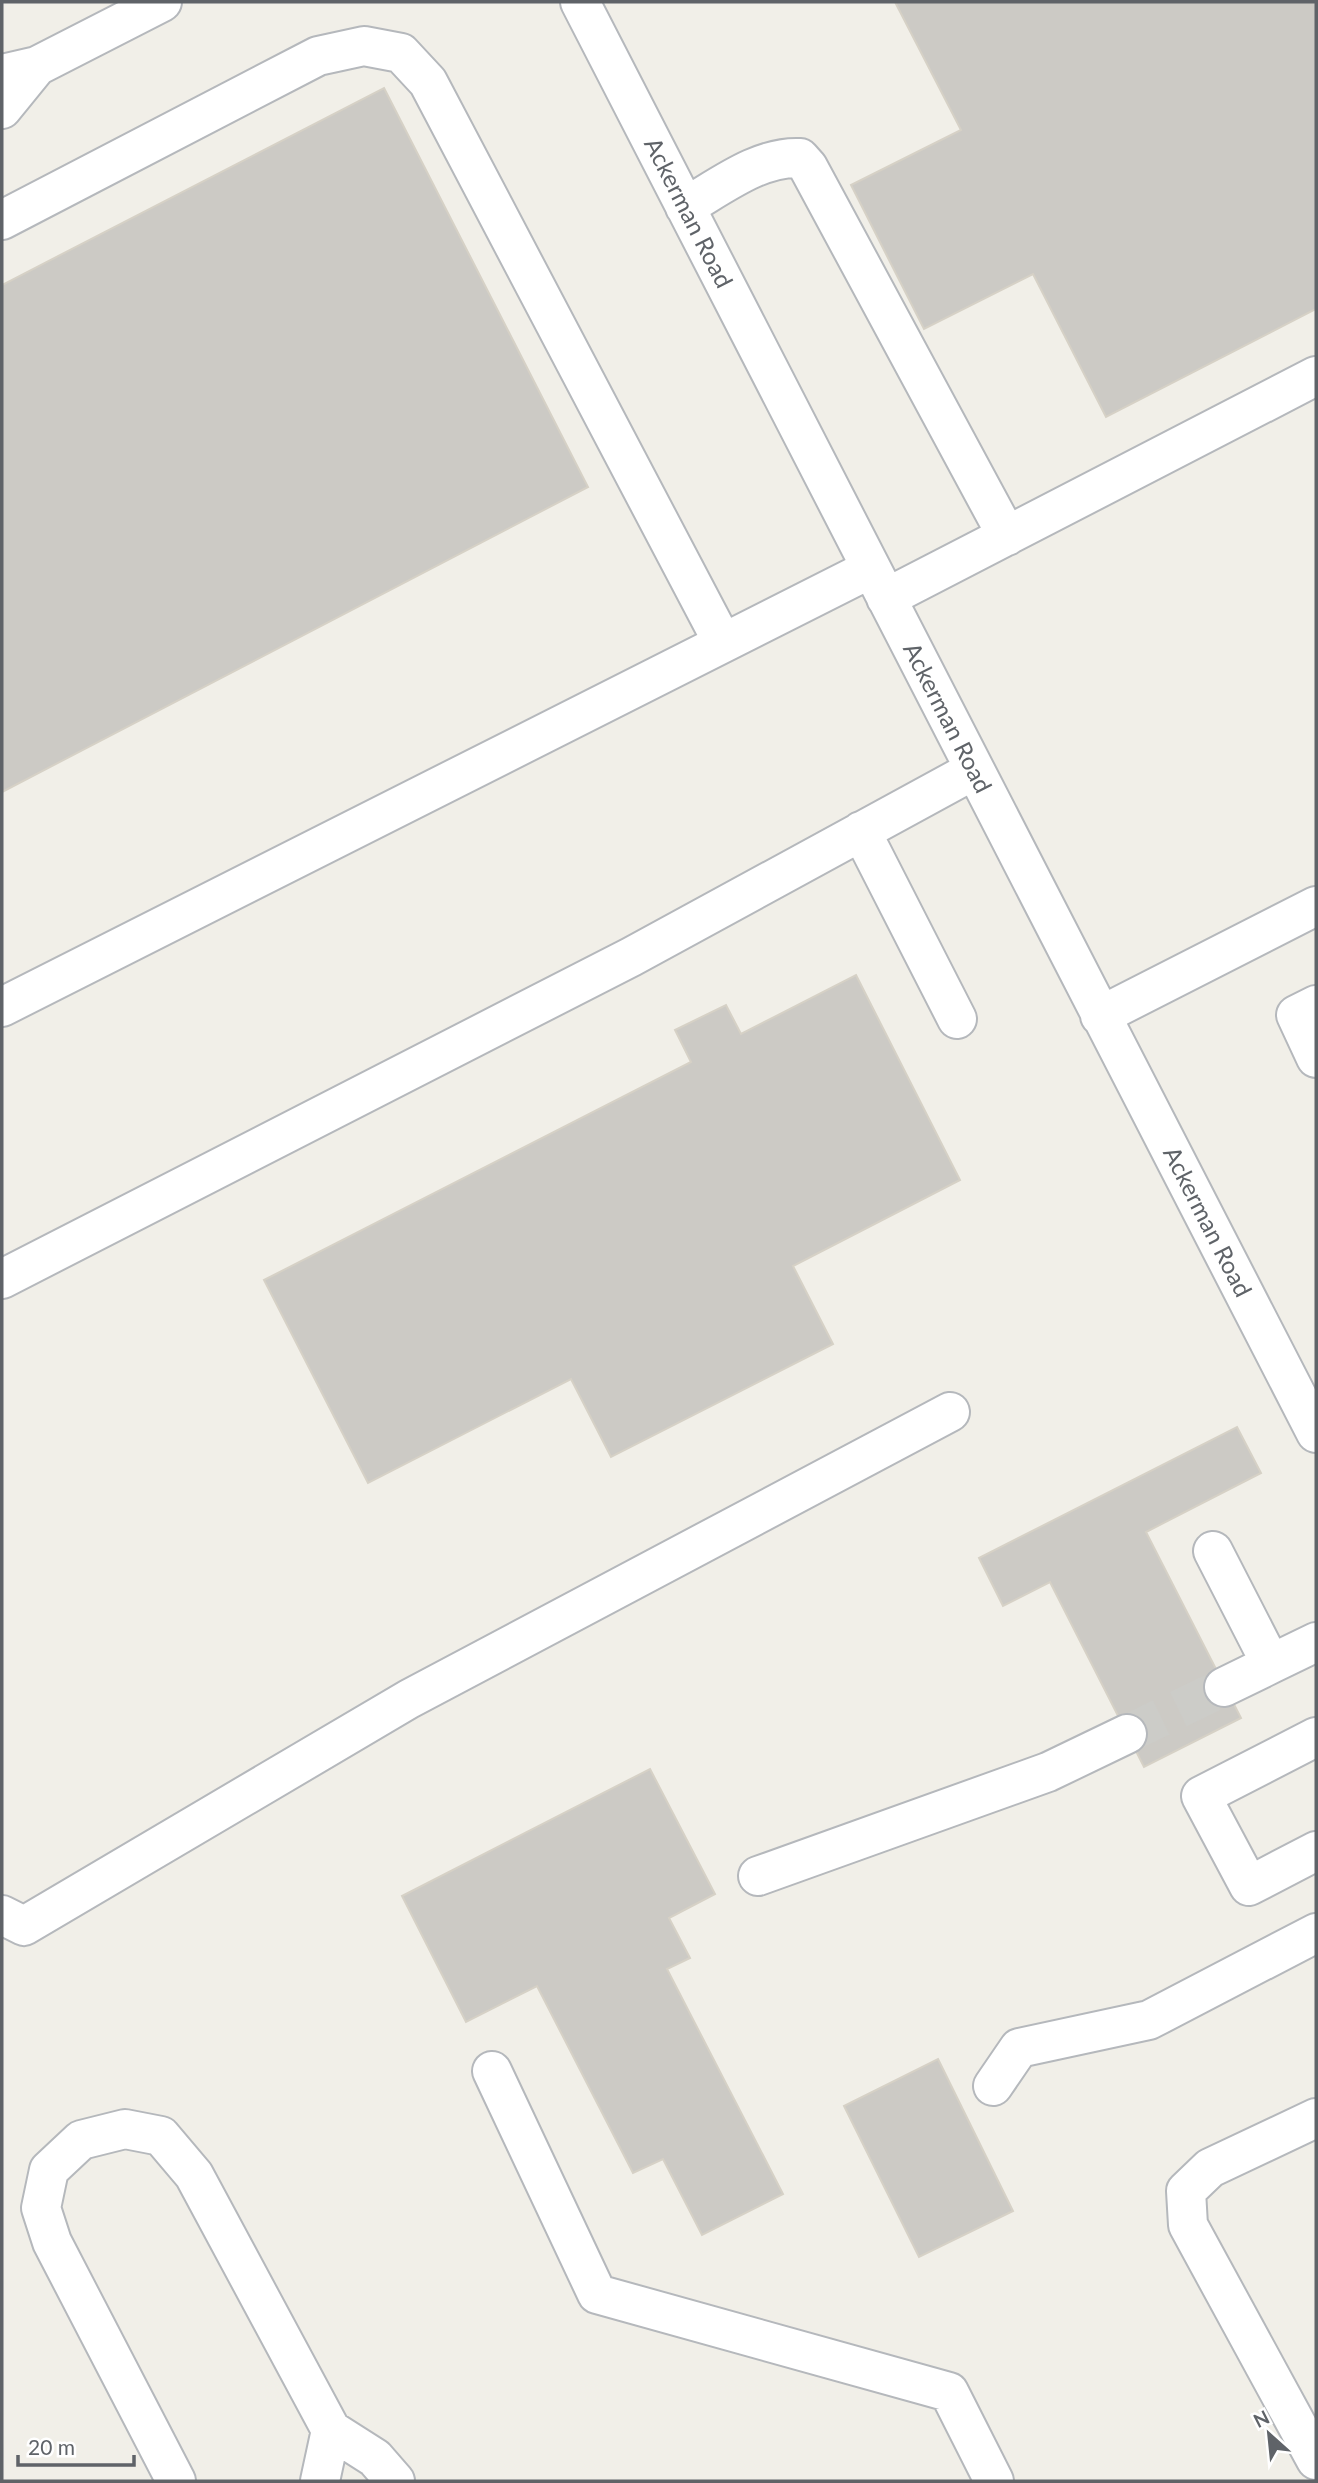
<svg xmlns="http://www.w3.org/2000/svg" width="1318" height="2483" font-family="Lato,sans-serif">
<rect width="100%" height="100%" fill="#f1efe8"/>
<path fill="#cccac5" stroke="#d6d1c6" stroke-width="2" d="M895 2H1316V309L1106 417 1033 274 924 329 851 185 961 130Z
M384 88 588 487 2 792V285Z
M856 975 960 1180 793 1266 833 1344 611 1457 571 1379 368 1483 264 1280 691 1062 675 1030 726 1005 741 1034Z
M1237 1427 1261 1473 1146 1532 1241 1718 1144 1767 1050 1582 1003 1606 979 1558Z
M650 1769 715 1894 669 1918 690 1958 667 1969 783 2194 702 2235 663 2159 633 2173 537 1986 466 2022 402 1896Z
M938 2059 1013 2211 919 2257 844 2106Z"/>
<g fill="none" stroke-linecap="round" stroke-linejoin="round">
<path stroke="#ccccc8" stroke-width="38" stroke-dasharray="38 19" stroke-linecap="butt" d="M1127 1734 1224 1687"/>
<defs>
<path id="minor" d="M580 2 1316 1433
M2 74 37 66 162 2
M2 109 37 66
M685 207C720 187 759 156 800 158L808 167 1007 536
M2 220 318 56 364 46 401 53 428 82 723 643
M886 598 1316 376
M861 831 957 1019
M1316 1005 1296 1015 1316 1058
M2 1007 870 569
M1100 1016 1316 906
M2 1279 631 957 974 770
M1213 1551 1271 1664 1316 1642
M1224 1687 1271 1664
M1316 1737 1201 1796 1249 1886 1316 1851
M758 1876 1048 1772 1127 1734
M2 1915 24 1926 409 1699 950 1412
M492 2071 597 2294 949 2392 994 2481
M993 2086 1019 2048 1149 2020 1316 1933
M1316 2118 1210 2168 1186 2191 1188 2225 1316 2460
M176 2481 52 2242 41 2208 49 2170 81 2140 125 2129 161 2136 194 2175 331 2430 375 2458 395 2481
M320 2481 331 2430"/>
</defs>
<use href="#minor" stroke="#b5b8bc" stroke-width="42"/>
<use href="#minor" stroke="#fff" stroke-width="38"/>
</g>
<g text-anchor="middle" stroke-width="5" stroke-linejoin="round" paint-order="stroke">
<g font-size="24" fill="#5f6368" stroke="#fff">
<text transform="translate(688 213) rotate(63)" y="8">Ackerman Road</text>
<text transform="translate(947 718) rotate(63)" y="8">Ackerman Road</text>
<text transform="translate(1207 1222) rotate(63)" y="8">Ackerman Road</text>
</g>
</g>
<rect width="1318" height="2483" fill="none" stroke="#5f6368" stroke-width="7"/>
<g transform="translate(1269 2434) rotate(333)" stroke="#ffffff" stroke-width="5" paint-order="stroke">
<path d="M0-5L12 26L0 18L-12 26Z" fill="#5f6368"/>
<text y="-10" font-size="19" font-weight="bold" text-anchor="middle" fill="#5f6368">N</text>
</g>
<path d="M18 2455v10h116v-10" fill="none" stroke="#5f6368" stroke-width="3.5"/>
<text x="28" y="2455" font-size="21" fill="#5f6368" stroke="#ffffff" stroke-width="5" paint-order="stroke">20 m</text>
</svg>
